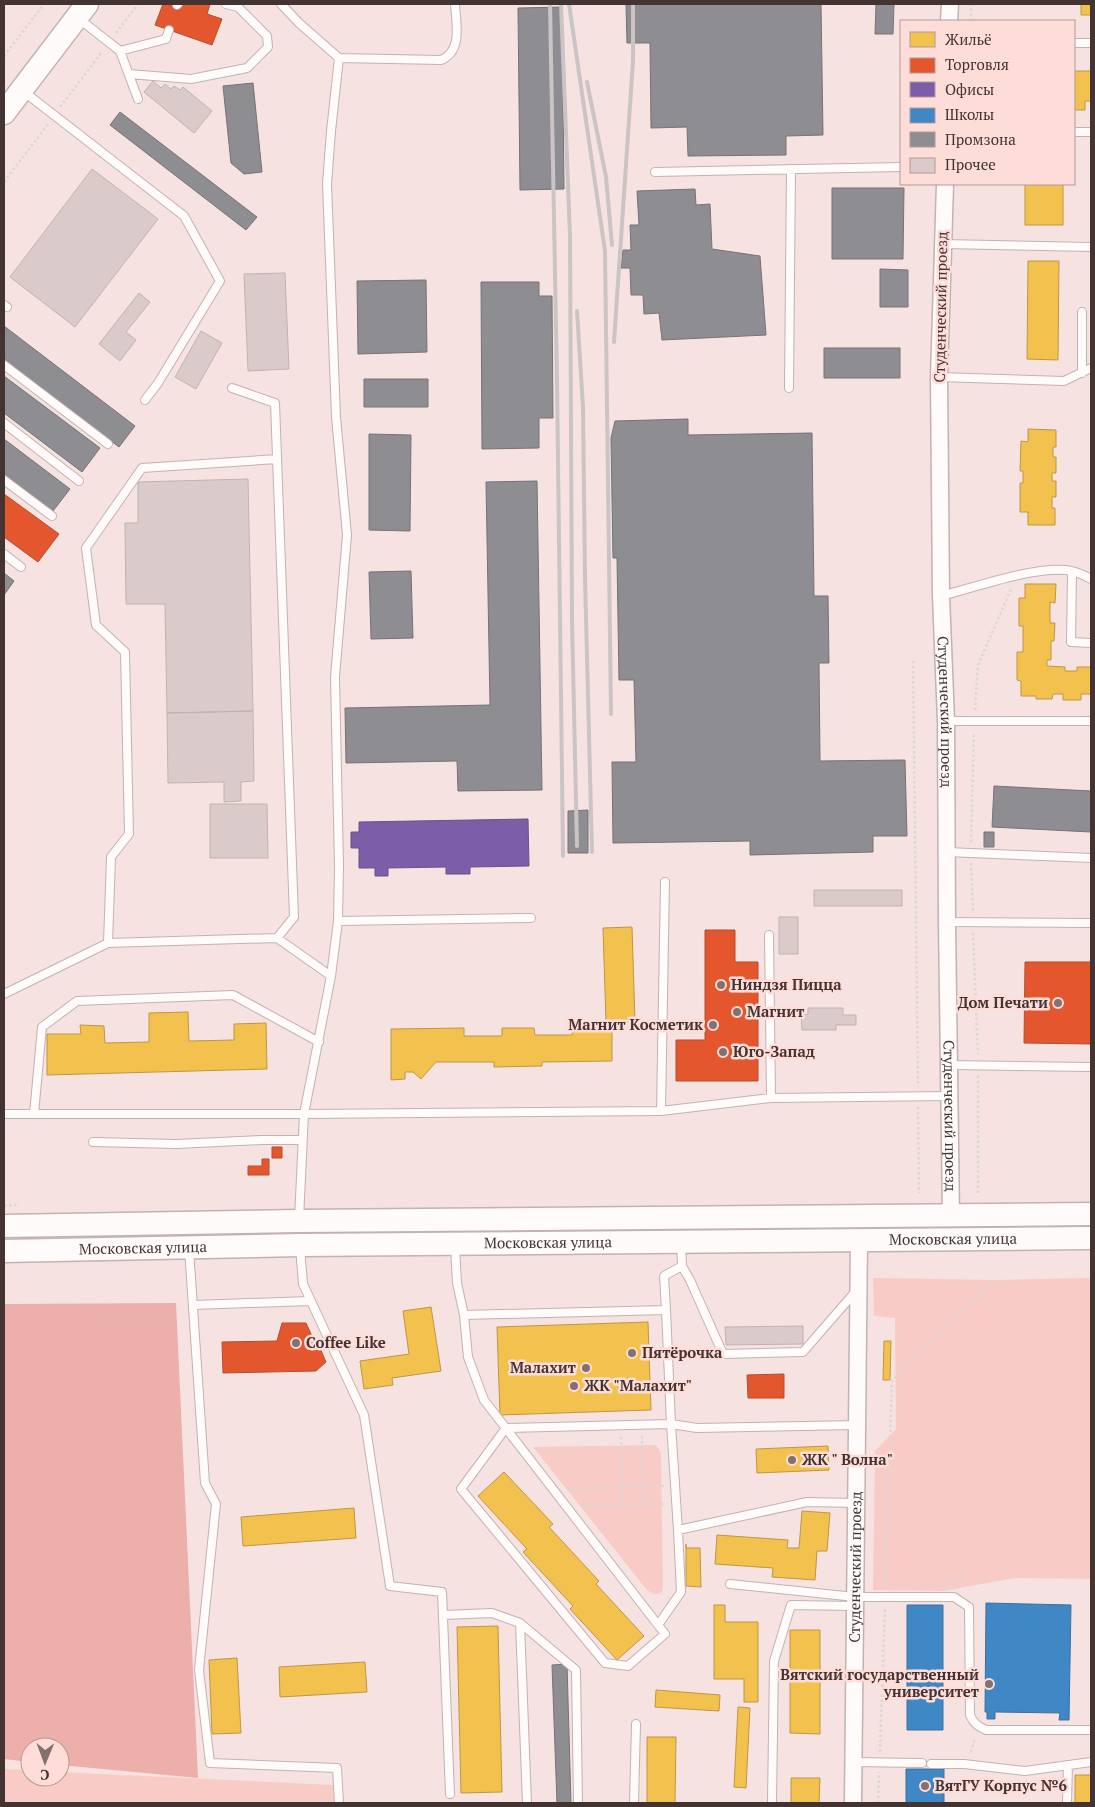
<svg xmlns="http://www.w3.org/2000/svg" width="1095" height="1807" font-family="'PT Serif',serif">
<rect width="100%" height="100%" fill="#f6e3e1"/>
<path fill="#f8cbc7" d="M873 1278 995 1280 1091 1278V1579L1015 1578 943 1591 873 1590 875 1451 896 1429 895 1318 874 1316Z
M656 1445 661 1453 663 1586 662 1592C655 1596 653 1594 647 1590L533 1447Z
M4 1769 30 1770V1777H60V1772L333 1785 334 1803H4Z"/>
<path fill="#ecafa9" d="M176 1303 198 1778 60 1765V1747H30V1762L4 1759V1304Z"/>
<path fill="#f2c14e" stroke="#be9645" d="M1081 4H1091V15H1081Z
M1074 71H1091V101H1085V110H1074Z
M1025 184H1063V225H1025Z
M1028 261H1059L1058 360 1027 359Z
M1028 429 1056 430V447H1053V457H1056V473H1052V481H1056V497H1052V508H1055V525H1028V512H1020V483H1023V471H1020L1021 441 1028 442Z
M1025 584H1056L1055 603 1050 602V623H1055L1054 641H1051V660H1047V666L1065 667V671H1077V667H1091V694H1081V700H1063V694H1053L1052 699H1036V696H1021V681L1017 680V652H1023V626H1019V598H1025Z
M632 927 635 1021 606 1022 603 928Z
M188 1012 189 1041 234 1040V1024L266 1023 267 1069 47 1075V1034H81L80 1025 104 1026 105 1043 149 1042V1013Z
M585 1021 589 1025H596V1029H612V1061L542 1062V1066L494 1067V1062H436L421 1079 413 1072H405V1079L391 1080V1029L464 1028V1036H502V1028H534L535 1035H572L574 1026 582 1025Z
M431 1307 441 1371 392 1378 393 1385 364 1389 360 1361 409 1354 403 1311Z
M648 1322 651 1410 500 1415 497 1327Z
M884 1341H891L890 1380H883Z
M828 1446 829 1470 757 1473 756 1449Z
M504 1472 553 1524 549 1527 599 1581 596 1584 644 1636 617 1660 570 1609 573 1606 523 1552 527 1549 478 1496Z
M354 1508 356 1538 243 1546 241 1517Z
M802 1511 830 1513 827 1551H817L815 1580 772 1577 773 1568 715 1564 717 1535 788 1540 787 1548H799Z
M686 1544V1548H700L701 1587 686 1586Z
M714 1605H725V1622H758V1702H744V1679H714Z
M498 1626 502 1792 461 1793 457 1627Z
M790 1630H820V1734L790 1733Z
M237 1658 241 1733 212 1734 209 1660Z
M365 1662 367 1692 280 1697 279 1667Z
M656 1690 720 1695 719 1711 655 1707Z
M738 1707 750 1708 746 1788 734 1787Z
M647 1737H676L675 1803H647Z
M1075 1775H1091V1803H1075Z
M791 1778H820L819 1803H791Z"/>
<path fill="#e4572e" stroke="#b44c2f" d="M163 4H175L182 6 184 4H210L207 14 222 19 212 45 155 25Z
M4 494 59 534 38 562 4 537Z
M705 930H735V962H758V1081H676V1040H705Z
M1025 962H1091V1044L1024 1043Z
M272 1147H282V1158H272Z
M262 1159H269V1175H248V1166H262Z
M282 1323H306L316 1345 319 1346 326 1362 316 1371 223 1373 222 1342 277 1341Z
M784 1374V1398H748L747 1375Z"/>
<path fill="#7b5ea7" stroke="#6a5184" d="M528 819 529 866 470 867V874H446V867L388 868V876H375V868H359V848H351V832H359V822Z"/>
<path fill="#3f88c5" stroke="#406e99" d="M986 1603 1071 1605 1069 1720H1059L1060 1713 995 1712V1719H987V1712H985Z
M907 1605H943V1730H907Z
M906 1769H944V1803H906Z"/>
<path fill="#8d8d92" stroke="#777275" d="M626 4H821L823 135 786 136V155L688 156 687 127 651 128 650 43H627Z
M876 4H894L893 34H875Z
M562 7 564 189 520 190 518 8Z
M253 83 262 172 244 174 231 163 223 86Z
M120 112 257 217 246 230 110 125Z
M832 188H904L903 259H832Z
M695 189 696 205 710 204 712 249 760 256 766 335 662 340 659 313 644 314 643 295H631L630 268H621L623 250H631L630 225H639L637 191Z
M880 269 908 270V307H880Z
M426 280 427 352 358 354 357 281Z
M481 282H539V296H552L553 418H539V448L482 449Z
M4 326 135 426 119 447 4 359Z
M824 348H900V378H824Z
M4 376 100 448 82 472 4 413Z
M364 379H428V407H364Z
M688 419V435L812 433 814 596H828L829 663H819L820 761 905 760 907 836H873V852L750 855V841L613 843 612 762H636L634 680H619L617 558H613L611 438 615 421Z
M369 434 411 435 410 531 369 530Z
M4 439 70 489 53 511 4 474Z
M537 481 542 790 458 791 457 761 346 763 345 708 490 705 486 482Z
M411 571 413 638 371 639 369 572Z
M4 573 14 581 4 595Z
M994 786 1091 791V832L992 827Z
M588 810V853H568V811Z
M984 832H994V847H984Z
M567 1664 571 1803H557L552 1665Z"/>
<path fill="#dacac9" stroke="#c1b2b0" d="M153 81 161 88 165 84 171 89 174 86 180 90 183 87 212 111 194 133 144 92Z
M92 169 158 219 75 327 10 277Z
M285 273 289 369 248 371 244 274Z
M139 293 150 302 126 332 136 340 120 361 99 344Z
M201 331 222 343 196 389 175 377Z
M248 479 253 711 167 713 165 604H126L125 523H138V482Z
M253 711 254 781 241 782V801L224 802V782L168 783 167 713Z
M210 804H267L268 858H210Z
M814 890H902V906H814Z
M779 917H798V954H779Z
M808 1008H843V1015H856V1025H836V1030H802L801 1015 808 1014Z
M803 1326V1344L726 1345 725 1327Z"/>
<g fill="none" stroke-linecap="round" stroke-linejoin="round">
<defs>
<path id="service" d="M281 4 299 23 339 58 331 131 327 184 336 417 347 535 335 677 339 866 338 921 331 976 304 1114 299 1219
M177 5 178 4
M78 18 120 51 138 99
M1074 43H1091
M120 51 166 39 169 30
M339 58 441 60C463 51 456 23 455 4
M129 74 191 79 247 68 268 47 267 36 238 7 226 4
M23 91 184 216 220 281 158 383 145 400
M1077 132H1091
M655 172 901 167
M943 244 1091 247
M4 305 7 307
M4 365 108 444
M1082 373V312
M939 377 1064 381 1091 368
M232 388 275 403 294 917 277 938
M789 388 791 169
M4 423 79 481
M277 459 142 468 86 548 96 625 125 652 129 834 111 857 108 943 277 938 331 976
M4 480 52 516
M4 554 21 567
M1072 572 1071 642 1091 643
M941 596C976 587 1031 567 1066 570 1074 571 1084 575 1091 579
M946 721H1091
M947 852 1091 858
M338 921 531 918
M947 922 1091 923
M769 935 771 1098 950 1096
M4 994 108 943
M950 1065 1091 1067
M661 1111 665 882
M4 1114H304L661 1111 771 1098
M34 1114 42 1027 77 1001 233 995 319 1042
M93 1142 176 1144 262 1140H302
M681 1243 682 1266 690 1280 723 1354 803 1352 856 1291
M455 1246 457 1283 464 1315
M300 1247 303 1284 364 1415 390 1586 442 1592 450 1794
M189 1249 205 1483 216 1504 199 1670 210 1763 337 1768 339 1803
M193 1305 310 1301
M666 1310 664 1276 682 1266
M678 1530 671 1424 506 1428 461 1489 605 1663 628 1666 665 1634 484 1400 468 1357 464 1315 666 1310 671 1424 697 1428 857 1425
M730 1584 855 1597H954L969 1607 970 1715C973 1723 978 1726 986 1730H1091
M443 1615 492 1613 520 1623 527 1803
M520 1623 576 1670 578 1803
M658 1625 681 1592 678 1530 807 1502 856 1503
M853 1762 922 1763
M931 1764H964L1025 1771 1091 1762
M634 1803 636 1724
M772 1803 774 1661 791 1605 855 1606
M1067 1803 1068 1765"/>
<g id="minor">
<path d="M949 21 950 4"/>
<path id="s1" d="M945 184 939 377 941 596 946 721 947 922 951 1216"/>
<path id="s2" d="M853 1803 859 1240"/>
</g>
<g id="secondary">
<path d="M4 113 87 4"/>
<path d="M4 1226 299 1221 1091 1214"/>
<path id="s3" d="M4 1251 300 1245 1091 1238"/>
</g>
</defs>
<use href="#service" stroke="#c2b2b0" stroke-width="10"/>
<use href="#minor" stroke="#c2b2b0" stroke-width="19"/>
<use href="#secondary" stroke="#c2b2b0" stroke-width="25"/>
<path stroke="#dcd7d7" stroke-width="2.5" stroke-dasharray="2.5 2.5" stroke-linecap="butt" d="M971 21V4
M116 33 138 4
M4 56 44 4
M60 107 102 52
M4 182 48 124
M913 661 918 1086
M975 710 978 665 1012 587
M971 842 974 733
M971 863 973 912
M973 933 978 1054
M918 1107 919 1193
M978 1193V1075
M4 1206 17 1205
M642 1436 644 1505
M621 1437 623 1505
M567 1489 664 1486
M581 1506 665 1504
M945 1585 966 1576
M885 1587 892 1381 995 1280
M880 1752 885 1607
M971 1752 975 1737
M878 1803 879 1772"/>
<use href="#service" stroke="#fefbfa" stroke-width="8"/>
<use href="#minor" stroke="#fefbfa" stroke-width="16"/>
<use href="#secondary" stroke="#fefbfa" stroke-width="22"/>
<path stroke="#cac4c4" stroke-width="4" d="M550 4 557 381 563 856
M561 4 570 236 572 620 577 846
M569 4 605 251 611 714
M587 82 606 177 612 245
M577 311 583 407 585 578 592 852
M614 342 633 61V4"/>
</g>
<g fill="#82716f" stroke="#feddd9" stroke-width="2">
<circle cx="721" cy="985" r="5"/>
<circle cx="1058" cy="1003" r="5"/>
<circle cx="737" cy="1012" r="5"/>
<circle cx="713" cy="1025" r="5"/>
<circle cx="723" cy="1052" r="5"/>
<circle cx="296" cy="1343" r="5"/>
<circle cx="632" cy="1353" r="5"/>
<circle cx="586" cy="1368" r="5"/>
<circle cx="574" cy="1386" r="5"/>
<circle cx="792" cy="1460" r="5"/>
<circle cx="989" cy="1684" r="5"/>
<circle cx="925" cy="1786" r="5"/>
</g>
<g text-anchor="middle" stroke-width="5" stroke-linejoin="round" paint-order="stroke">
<g font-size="15" fill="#433331" stroke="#feddd9">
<text transform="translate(941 307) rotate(-89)" y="5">Студенческий проезд</text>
<text dy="5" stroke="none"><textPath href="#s1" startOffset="528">Студенческий проезд</textPath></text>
<text dy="5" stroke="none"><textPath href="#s1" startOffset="932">Студенческий проезд</textPath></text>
<text dy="5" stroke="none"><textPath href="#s3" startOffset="949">Московская улица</textPath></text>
<text dy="5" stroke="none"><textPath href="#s3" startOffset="544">Московская улица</textPath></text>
<text dy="5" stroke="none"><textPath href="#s3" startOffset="139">Московская улица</textPath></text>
<text dy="5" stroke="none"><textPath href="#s2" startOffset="236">Студенческий проезд</textPath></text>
</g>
<g font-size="15" font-weight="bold" fill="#433331" stroke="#feddd9" text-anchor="start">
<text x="731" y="990">Ниндзя Пицца</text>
<text x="1048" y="1008" text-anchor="end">Дом Печати</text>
<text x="747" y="1017">Магнит</text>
<text x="703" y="1030" text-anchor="end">Магнит Косметик</text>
<text x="733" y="1057">Юго-Запад</text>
<text x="306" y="1348">Coffee Like</text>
<text x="642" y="1358">Пятёрочка</text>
<text x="576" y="1373" text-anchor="end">Малахит</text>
<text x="584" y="1391">ЖК "Малахит"</text>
<text x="802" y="1465">ЖК " Волна"</text>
<text x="979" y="1680" text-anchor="end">Вятский государственный<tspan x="979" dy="17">университет</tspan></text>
<text x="935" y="1791">ВятГУ Корпус №6</text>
</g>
</g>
<rect width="1095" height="1807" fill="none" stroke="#433331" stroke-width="10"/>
<rect x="900" y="20" width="175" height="165" fill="#feddd9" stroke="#b39996"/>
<rect x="910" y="32" width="25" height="15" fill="#f2c14e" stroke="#b39996"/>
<text x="945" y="45" font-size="15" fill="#433331">Жильё</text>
<rect x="910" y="58" width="25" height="15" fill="#e4572e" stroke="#b39996"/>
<text x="945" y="70" font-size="15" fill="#433331">Торговля</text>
<rect x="910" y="82" width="25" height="15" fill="#7b5ea7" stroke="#b39996"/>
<text x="945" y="95" font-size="15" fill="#433331">Офисы</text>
<rect x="910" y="108" width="25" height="15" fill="#3f88c5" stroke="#b39996"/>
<text x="945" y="120" font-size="15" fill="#433331">Школы</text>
<rect x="910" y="132" width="25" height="15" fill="#8d8d92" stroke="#b39996"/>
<text x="945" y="145" font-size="15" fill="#433331">Промзона</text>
<rect x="910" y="158" width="25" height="15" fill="#dacac9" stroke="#b39996"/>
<text x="945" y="170" font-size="15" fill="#433331">Прочее</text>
<g transform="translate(45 1762) rotate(181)"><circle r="24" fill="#feddd9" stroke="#b39996"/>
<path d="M0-4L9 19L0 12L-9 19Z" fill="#82716f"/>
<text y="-8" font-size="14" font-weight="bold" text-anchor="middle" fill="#433331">С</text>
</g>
</svg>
